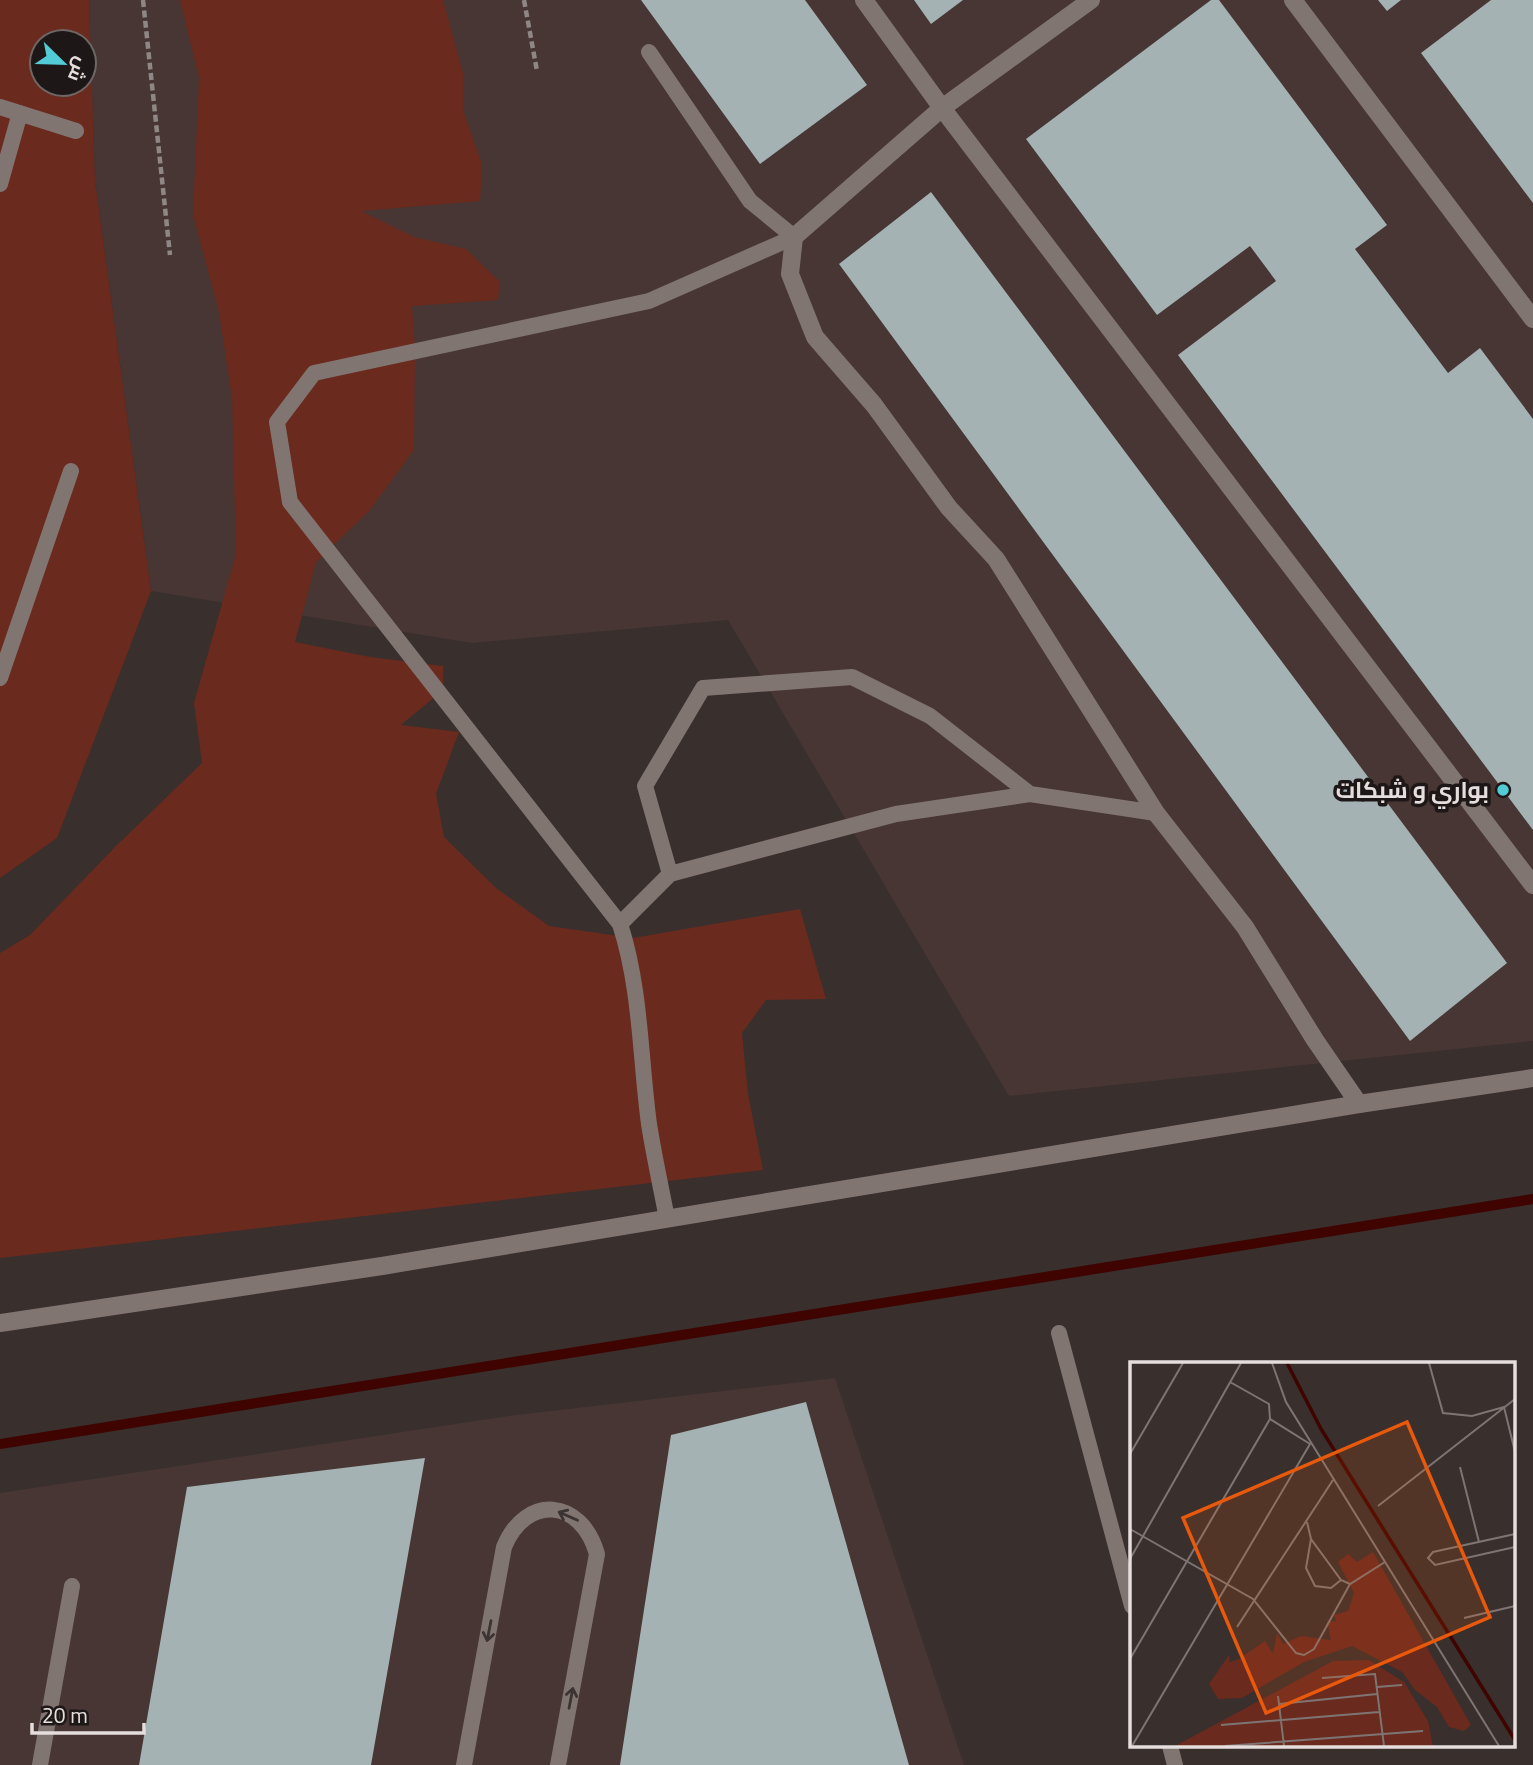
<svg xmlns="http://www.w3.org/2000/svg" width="1533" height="1765" font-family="Georgia,Cairo,serif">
<rect width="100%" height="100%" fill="#392f2d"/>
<path fill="#473633" d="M89 0H1533V1041L1009 1096 728 620 472 643 151 591 95 181Z
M835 1378 964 1765H0V1493L508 1416Z"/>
<path fill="#6a2a1e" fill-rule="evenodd" d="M0 0H89L95 181 151 591 57 838 0 878ZM42 42H84V84H42Z
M180 0H443L463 73 464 113 482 164 480 201 361 211 414 237 466 249 500 282 498 300 412 306 415 349 414 450 369 511 316 562 295 642 370 657 443 666V690L401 725 459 732 436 794 444 837 496 888 549 926 633 938 800 909 826 999 766 1000 742 1033 748 1094 763 1170 0 1258V953L30 935 115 847 202 763 194 703 236 554 232 399 219 312 193 215 199 78Z"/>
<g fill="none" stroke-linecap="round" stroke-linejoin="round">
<path stroke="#3f0300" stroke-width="10" d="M0 1444 1533 1199"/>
</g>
<path fill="#a4b2b3" d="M641 0H805L867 85 760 164Z
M914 0H963L931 24Z
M1211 0H1219L1387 225 1355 249 1448 373 1480 348 1533 419V830L1178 355 1276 281 1250 246 1157 315 1026 139Z
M1378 0H1401L1387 11Z
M1491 0H1533V203L1421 53Z
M931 192 1507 963 1410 1041 839 264Z
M806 1402 909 1765H620L671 1435Z
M425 1458 371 1765H139L187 1487Z"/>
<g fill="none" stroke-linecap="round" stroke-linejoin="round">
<path stroke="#8f8785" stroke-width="4.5" stroke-dasharray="7 3.5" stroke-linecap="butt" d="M143 0 170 255
M524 0 537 71"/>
<path stroke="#817572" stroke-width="16" d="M0 107 76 131
M0 184 20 113
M0 678 71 471
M670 874 645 786 703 688 852 677 930 716 1030 794
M620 924 290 502 277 422 314 373 649 301 794 237 750 201 649 52
M667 1219C661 1187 654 1156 649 1124 640 1057 641 989 620 924L670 874 896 814 1030 794 1156 813
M1059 1333 1132 1606
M1170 1746 1175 1765
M40 1765 72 1586
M464 1765 504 1547C526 1494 581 1498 597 1554L558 1765"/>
<path stroke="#817572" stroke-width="18" d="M864 0 942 108 1533 885
M1091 0 942 108 794 237 790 274 815 337 874 405 949 508 996 559 1156 813 1245 927 1315 1040 1359 1104
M1293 0 1533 319"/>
<path stroke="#817572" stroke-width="18" d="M0 1323 382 1266 1359 1104 1533 1078"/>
</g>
<defs><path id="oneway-shaft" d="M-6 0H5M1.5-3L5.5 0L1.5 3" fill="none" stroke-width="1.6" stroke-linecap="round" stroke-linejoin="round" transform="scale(1.75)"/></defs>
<g stroke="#3b3432">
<use href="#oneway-shaft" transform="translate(568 1516) rotate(-156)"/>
<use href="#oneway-shaft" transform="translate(489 1631) rotate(101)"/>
<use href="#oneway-shaft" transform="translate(571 1698) rotate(-79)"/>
</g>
<circle fill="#52cbd7" stroke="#1d1817" stroke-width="2.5" cx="1503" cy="790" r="7"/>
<g text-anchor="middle" stroke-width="7" stroke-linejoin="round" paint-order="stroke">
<g font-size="23" font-weight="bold" fill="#e5dedd" stroke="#1d1817" text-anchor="end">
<text x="1489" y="798">بواري و شبكات</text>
</g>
</g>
<g transform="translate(1130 1362)">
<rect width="385" height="385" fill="#392f2d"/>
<path d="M243 190 341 363 334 369 319 365 307 345 285 328 272 310 222 284 174 300 112 336 88 337 79 322 99 293 100 300 109 297 135 279 143 292 147 271 153 282 171 274 201 278 197 258 206 260 204 253 218 249 224 231 208 200 218 192 227 200ZM239 298 274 320 298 359 303 384H45L203 299Z" fill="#6a2a1e"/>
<path fill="none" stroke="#3f0300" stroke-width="3.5" d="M157 1 191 67 385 378"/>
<path fill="none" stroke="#7e7573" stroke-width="2" d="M142 1 156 40 369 384M299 1 313 51 342 54 374 45 385 90M100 20 139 42 140 57M0 92 53 1M330 105 349 180M248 144 385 37M177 160 181 177 211 218 220 222 255 200M0 167 123 237 166 291 174 293 184 287 220 222M385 172 303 190 298 196 305 203 385 185M181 177 176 206 185 224 201 226 211 218M0 197 111 1M334 256 385 244M107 265 203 118M0 297 140 57 180 82 2 384M192 316 245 312 254 384M247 325 272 323M148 334 154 384M149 342 247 332M91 363 249 350M95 384 293 369"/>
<path fill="#e8590c" fill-opacity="0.15" stroke="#e8590c" stroke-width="3.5" d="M277 60 360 255 136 351 53 156Z"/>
<rect width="385" height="385" fill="none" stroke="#e5dedd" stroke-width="3.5"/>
</g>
<g transform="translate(63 63) rotate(113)"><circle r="33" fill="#1d1817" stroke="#6d6766" stroke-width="2"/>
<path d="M0-5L12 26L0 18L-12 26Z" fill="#52cbd7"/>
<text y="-10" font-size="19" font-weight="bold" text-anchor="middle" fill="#e5dedd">ش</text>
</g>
<path d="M32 1723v10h112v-10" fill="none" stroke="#e5dedd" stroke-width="3.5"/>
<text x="42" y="1723" font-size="21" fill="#e5dedd" stroke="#1d1817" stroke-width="5" paint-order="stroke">20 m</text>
</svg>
